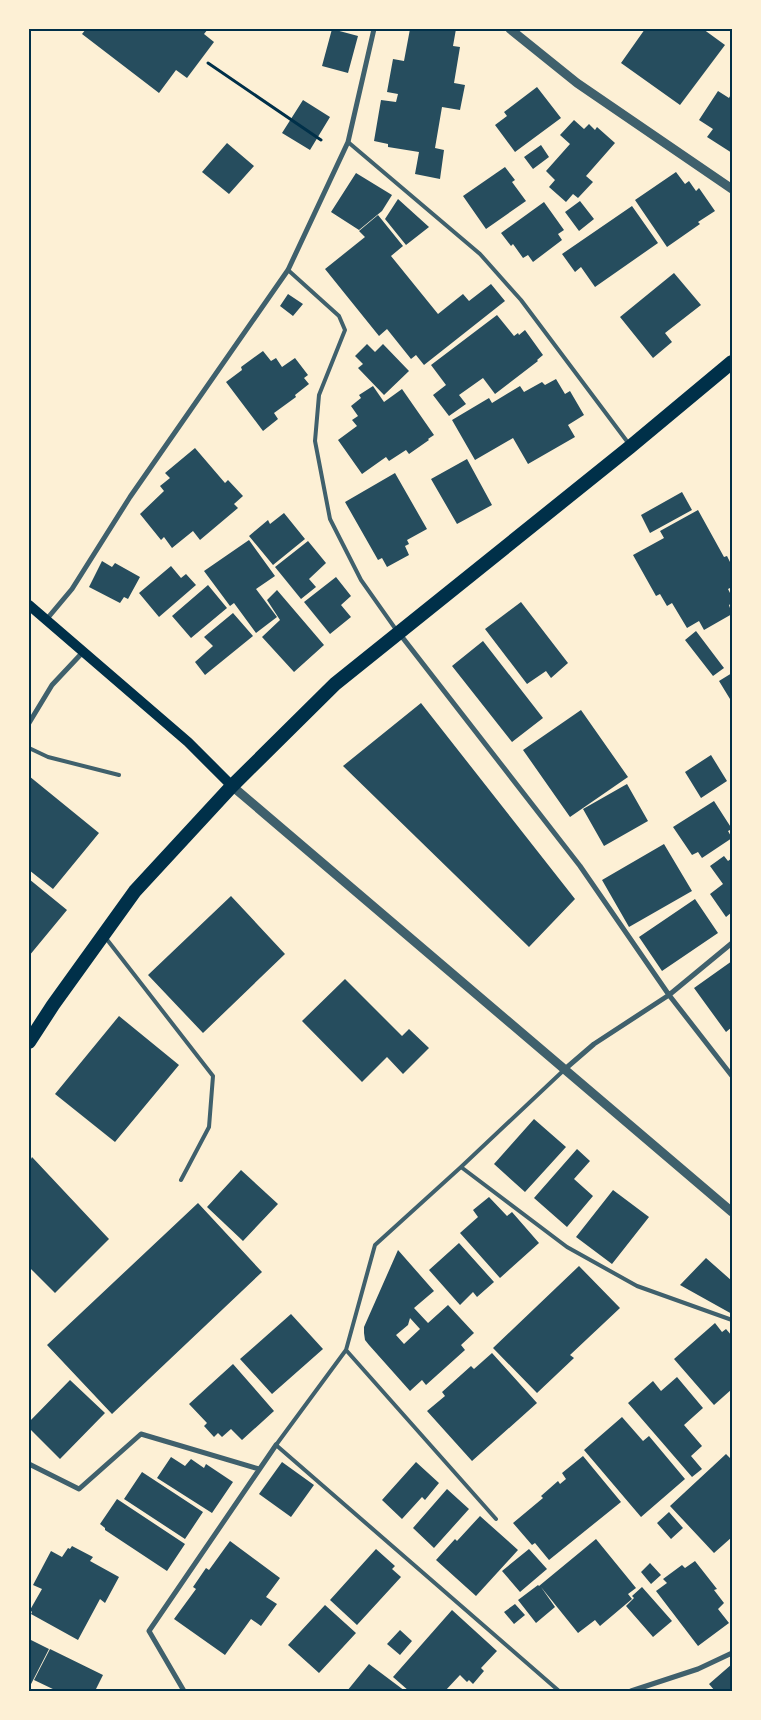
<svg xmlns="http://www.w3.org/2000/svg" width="761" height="1720" font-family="'Archivo Narrow',sans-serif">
<rect width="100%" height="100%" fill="#fdf0d5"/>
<path fill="#264d5e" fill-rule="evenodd" d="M86 29H208L204 34 214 42 187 78 176 70 159 93 82 34Z
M332 29 358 36 348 73 322 66Z
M410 29H456L453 46 460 47 454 83 465 85 460 110 442 107 435 148 444 150 440 179 415 174 419 152 388 147V144L374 141 381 100 396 102 398 94 387 92 393 59 404 61Z
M645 29H703L725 45 680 105 621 63Z
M537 87 561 118 515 152 495 125 507 116 504 112Z
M718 91 729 98 732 92V153L707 137 713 129 699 120Z
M303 100 330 117 310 150 282 133Z
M574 120 584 129 589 124 595 130 597 127 615 143 586 176 593 182 578 198 573 194 566 202 549 187 555 180 546 171 570 144 560 135Z
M227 143 254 166 229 194 202 172Z
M541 145 549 157 533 169 524 157Z
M505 167 515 180 512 182 526 201 486 229 463 196Z
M676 172 685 184 689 181 696 191 699 188 715 211 698 222 700 224 667 247 635 200Z
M356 173 392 195 382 211 359 230 331 212Z
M398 199 429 227 406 245 385 219Z
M580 201 594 219 579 231 565 212Z
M544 202 564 230 558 234 562 240 533 262 528 255 523 258 513 244 511 246 501 233Z
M632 206 658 243 595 287 581 267 575 272 562 254Z
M378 215 403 246 391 256 438 314 463 294 469 301 491 284 505 301 424 365 416 355 411 359 387 329 379 336 325 269 365 237 359 231Z
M674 273 701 305 665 333 672 342 653 358 620 317Z
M288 294 303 304 293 316 280 306Z
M497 315 514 336 518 333 519 335 525 330 543 355 537 360 538 361 495 394 483 378 459 395 466 404 449 416 433 395 446 385 431 365Z
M367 344 375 352 383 344 409 371 384 395 358 368 363 364 355 356Z
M263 351 271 361 276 358 282 367 295 358 308 375 304 378 309 384 295 395 296 397 274 413 278 419 263 431 226 382 242 370 241 367Z
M556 379 565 394 570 391 584 415 568 425 575 437 528 464 513 438 475 460 452 420 489 398 492 403 520 386 524 392 542 382 545 385Z
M373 386 384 402 402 389 434 435 428 439 429 440 409 454 406 450 389 461 386 457 362 474 338 440 357 426 352 420 358 416 351 406 361 398 359 395Z
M195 448 225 483 228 480 243 496 234 504 238 508 200 540 193 531 172 548 164 537 161 540 140 514 164 491 160 486 170 478 165 473Z
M467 459 492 505 457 524 431 479Z
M395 473 427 529 407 540 409 544 405 546 409 555 387 567 382 558 378 560 345 502Z
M682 492 692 510 650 533 641 515Z
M698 510 724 557 727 556 732 566V587L728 589 732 597V603L729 605 732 614 704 630 699 621 687 628 672 603 667 606 660 594 656 596 633 555 664 538 660 531Z
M284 513 305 539 273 565 249 536 268 520 270 524Z
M249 540 275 576 256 589 277 617 256 633 234 603 230 606 204 571Z
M308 541 326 563 309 579 316 587 301 599 275 567Z
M102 561 112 567 115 563 140 577 128 599 124 597 120 603 89 587Z
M171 566 181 578 186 574 196 585 159 617 139 593Z
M336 577 351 596 341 605 351 617 330 634 304 602Z
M208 585 227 608 191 638 172 616Z
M277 590 324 645 294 672 262 637 280 620 267 600Z
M521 602 568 663 551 678 546 671 527 684 485 629Z
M233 613 253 636 205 675 195 662 213 646 204 637Z
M696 631 724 668 713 676 685 640Z
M483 641 543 718 512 742 452 666Z
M732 673V698L730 699 719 681Z
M421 703 575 899 529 947 343 766Z
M581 710 628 777 570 817 523 750Z
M711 755 727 781 701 798 685 772Z
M29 776 99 833 53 889 29 870Z
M627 784 648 821 604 846 583 809Z
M714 801 732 829 728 831 732 838 702 858 698 852 692 855 673 827Z
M664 844 692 891 629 927 602 880Z
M724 856 728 861 732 858V912L726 917 710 894 723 884 710 866Z
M29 879 67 910 29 956Z
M231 896 285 954 203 1033 148 975Z
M695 899 718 933 662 971 639 937Z
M732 961V1027L726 1032 694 988Z
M345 979 402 1036 409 1029 429 1048 403 1074 387 1057 362 1082 302 1021Z
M119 1016 179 1065 115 1142 55 1094Z
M534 1119 566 1147 525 1192 494 1164Z
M577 1149 590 1161 574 1179 593 1196 567 1227 534 1198Z
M32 1157 109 1239 55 1293 29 1267V1163Z
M241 1170 278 1204 243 1241 207 1207Z
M613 1190 649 1217 612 1264 576 1237Z
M489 1197 507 1216 512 1212 539 1243 500 1278 460 1233 478 1217 473 1210Z
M198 1203 262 1272 112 1414 47 1345Z
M459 1243 494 1282 477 1297 473 1292 460 1305 429 1270Z
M398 1250 434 1291 414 1308 428 1323 448 1305 474 1333 461 1345 465 1350 426 1385 422 1380 410 1391 369 1345 365 1340 364 1333V1327ZM410 1318 420 1329 404 1344 396 1335 408 1325Z
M706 1258 732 1281V1314L680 1285Z
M579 1266 620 1308 570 1355 574 1358 537 1393 493 1348Z
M291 1314 323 1349 272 1394 240 1359Z
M715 1323 722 1332 726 1329 732 1336V1389L714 1405 674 1359Z
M492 1353 537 1403 472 1461 427 1411 445 1396 442 1392 471 1366 474 1369Z
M233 1364 274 1411 242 1440 231 1429 222 1437 218 1433 214 1437 204 1426 207 1423 189 1404Z
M677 1377 703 1408 684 1425 702 1446 691 1456 702 1469 692 1477 628 1403 653 1381 661 1391Z
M70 1380 105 1413 60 1459 29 1428V1422Z
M622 1417 643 1441 649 1436 685 1479 641 1517 584 1450Z
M726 1454 732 1460V1537L714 1553 670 1506Z
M583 1456 621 1502 549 1560 535 1543 532 1545 513 1523 543 1498 541 1496 558 1481 560 1484 566 1479 562 1473Z
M171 1457 185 1466 191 1459 204 1468 206 1464 233 1482 212 1513 157 1478Z
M282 1462 314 1485 291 1517 259 1494Z
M416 1462 439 1483 425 1500 422 1497 402 1519 382 1500Z
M142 1472 203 1512 185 1539 124 1499Z
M447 1489 469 1509 434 1548 413 1528Z
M117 1499 185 1544 167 1571 105 1530V1528L100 1524Z
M669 1512 683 1528 671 1539 657 1523Z
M480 1516 518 1550 476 1596 436 1560 455 1539 457 1541Z
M596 1539 636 1588 628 1594 632 1599 600 1626 595 1620 578 1633 541 1587 555 1607 536 1623 518 1600 538 1585 539 1586Z
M230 1541 280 1578 266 1597 277 1604 261 1626 251 1619 225 1655 174 1619 196 1589 193 1587 206 1568 209 1570Z
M72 1546 93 1557 90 1561 119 1577 105 1603 100 1599 78 1640 31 1614 32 1612 30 1610 42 1589 33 1585 51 1551 62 1557 68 1548 70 1549Z
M376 1549 395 1566 392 1569 401 1577 357 1625 330 1600Z
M529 1549 547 1569 520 1592 502 1571Z
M695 1561 717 1589 714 1590 724 1603 718 1609 729 1623 698 1646 656 1591 667 1583 663 1579 682 1565 685 1568Z
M650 1563 661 1575 651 1584 641 1572Z
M642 1587 672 1621 653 1637 626 1606 634 1598 632 1596Z
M515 1604 525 1615 514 1624 504 1612Z
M325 1605 356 1633 319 1673 288 1645Z
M452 1610 497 1651 481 1668 484 1671 473 1684 469 1680 467 1682 460 1675 445 1691H409L393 1677Z
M400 1630 412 1641 400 1655 387 1644Z
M29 1639 49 1649 29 1688Z
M50 1649 103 1675 95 1691H57L34 1680Z
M369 1664 405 1691H347Z
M732 1664V1691H715L709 1684Z"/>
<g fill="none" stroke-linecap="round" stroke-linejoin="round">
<path stroke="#003049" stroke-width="3" d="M208 63 321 140"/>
<path stroke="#3f606c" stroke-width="4" d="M348 142 480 254 521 300 629 444
M288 270 339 316 345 330 319 395 315 441 330 519 361 580 397 631
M29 748 48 757 119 775
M105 937 213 1076 209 1127 181 1180
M461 1167 567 1247 637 1286 732 1320
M346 1350 496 1519
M559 1691 276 1445 346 1350 375 1245 461 1167 564 1070"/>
<path stroke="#3f606c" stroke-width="5" d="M46 620 72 589 130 497 288 270 348 142 374 29
M399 633 580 866 669 995 732 1076
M29 723 52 685 83 652
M565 1069 594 1044 669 995 732 943
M29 1464 79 1489 141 1434 259 1469
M184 1691 149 1631 276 1445
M631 1691 698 1669 732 1653"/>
<path stroke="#3f606c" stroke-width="9" d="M510 29 577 83 732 189
M232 786 732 1212"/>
<path stroke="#003049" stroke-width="10" d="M29 605 188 742 232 786"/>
<path stroke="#003049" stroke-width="14" d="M29 1042 53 1005 135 891 232 786 335 684 630 447 732 362"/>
</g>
<rect width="761" height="1720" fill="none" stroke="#fdf0d5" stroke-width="60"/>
<rect x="30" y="30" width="701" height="1660" fill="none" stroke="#003049" stroke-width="2"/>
</svg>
